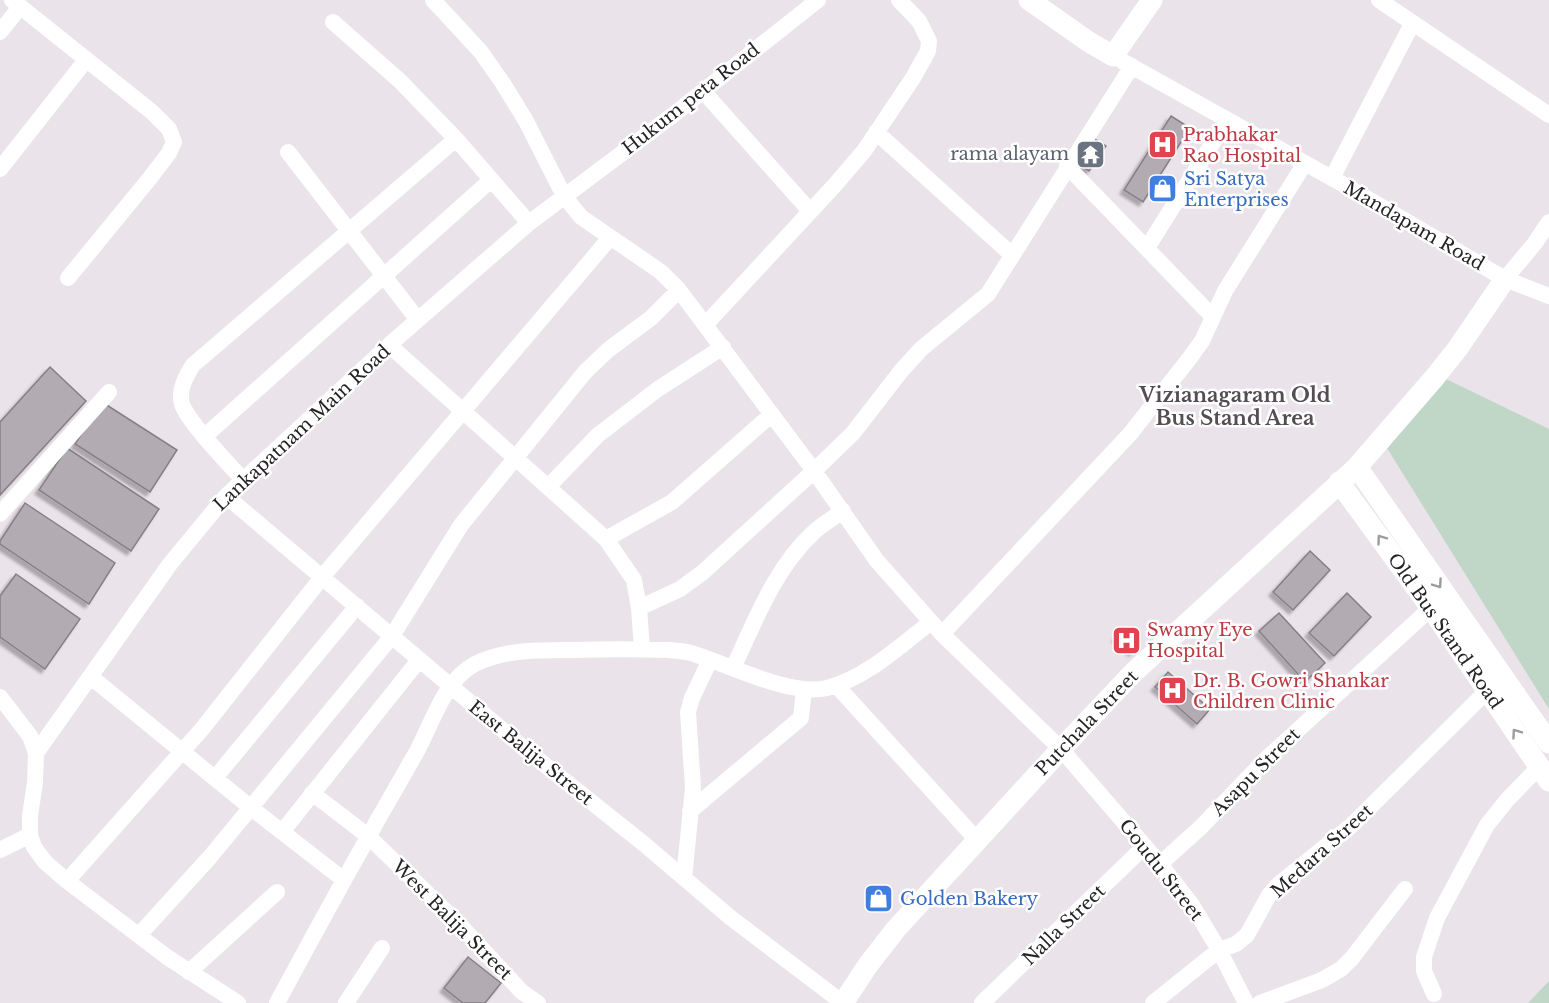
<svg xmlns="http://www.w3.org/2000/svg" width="1549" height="1003" font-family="'Libre Baskerville',serif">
<defs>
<filter id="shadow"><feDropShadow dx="-4" dy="4" stdDeviation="1.5" flood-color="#0004"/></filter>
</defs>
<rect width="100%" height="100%" fill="#eae3ea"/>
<path fill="#c0d6c7" d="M1446 379 1549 429V709L1387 448Z
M1549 981V1003H1528Z"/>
<path fill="#b2abb2" stroke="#868086" stroke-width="1.5" filter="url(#shadow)" d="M1171 116 1190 128 1143 202 1124 190Z
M1091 137 1106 146 1089 171 1075 162Z
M50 367 86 401 0 495V422Z
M102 402 177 450 150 492 75 444Z
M67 448 159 509 131 551 39 490Z
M25 503 115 563 89 604 0 544V541Z
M1310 551 1330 570 1293 610 1273 592Z
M16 574 80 619 45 669 0 637V596Z
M1347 593 1371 617 1334 656 1309 633Z
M1279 613 1325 663 1305 682 1259 631Z
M1123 630 1139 644 1133 652 1116 638Z
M1168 672 1210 709 1197 724 1155 687Z
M468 957 501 983 485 1003H463L444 988Z"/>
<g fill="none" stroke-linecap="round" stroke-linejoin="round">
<path stroke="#fff" stroke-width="16" d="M12 0 152 112 169 129 174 142 169 153 150 178 68 278
M433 0 481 52 502 82 526 121 564 196 581 217 661 272 679 290 814 471 877 561 942 634 1061 749 1160 864 1192 905 1219 950 1246 1003
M1379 0 1549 115
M333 22 400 81 456 139 529 223
M0 32 20 7
M1122 61 1346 186 1505 279 1549 296
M703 91 810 211
M876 132 1012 255
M288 152 418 320
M1067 166 1212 316
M0 169 86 60
M1332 178 1412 24
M1147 248 1227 120
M1505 279 1535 243 1549 222
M706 324 834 186 864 151 913 78 928 51 929 41 919 21 899 0
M389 345 606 539 634 580 639 608 642 649
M205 436 491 180
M243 480C229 464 187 421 182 404 178 390 186 376 193 365L456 139
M548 487 598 435 658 389 723 347
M226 496 525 749 644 844 731 918 843 1003
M0 514 109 392
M606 539 672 502 772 414
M639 608 680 589 702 573 814 471 853 433 901 371 921 349 988 294 1132 66
M942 634 1130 434 1189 359 1202 341 1225 291 1305 163
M733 668C755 622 774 569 813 533 821 525 833 518 843 511
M91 677 250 807 344 880
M836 685 977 840
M0 697 30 736 36 753 35 782 30 816V835L34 847 45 862 67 881 167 957 238 1003
M36 753 170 564 226 496 389 345 529 223 673 115 818 0
M215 778 357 606
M312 793 368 836 458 923 522 992 538 1003
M690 811 801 718 804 689
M282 832 419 660
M0 850 30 835
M1160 864 1201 827 1264 761 1431 608
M684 878 693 788 688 712 692 698 710 660
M67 881 202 729 323 576 609 239
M139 935 210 857 392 636 461 525 585 372 608 350 651 318 679 290
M189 972 277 892
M1434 994 1424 971V957L1437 918 1487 825 1507 800 1539 767
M277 1003C322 919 368 836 416 753 432 724 444 680 475 664 505 649 541 650 573 650 605 649 637 649 669 650 676 651 684 651 691 653 728 664 790 697 827 688 866 678 900 646 931 622
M346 1003 382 948
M982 1003 1145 846
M1153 1003 1219 950 1236 944 1247 935 1269 895 1279 884 1352 825 1487 691
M1260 1003 1322 980 1341 969 1352 958 1405 889"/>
<path stroke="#fff" stroke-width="21" d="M1029 0 1089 42 1113 56 1152 0
M1357 467 1549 743
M1339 482 1431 608 1549 781
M843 1003 868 965 896 929 1061 749 1134 672 1357 467 1435 377 1458 348 1505 279"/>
</g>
<defs><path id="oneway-chevron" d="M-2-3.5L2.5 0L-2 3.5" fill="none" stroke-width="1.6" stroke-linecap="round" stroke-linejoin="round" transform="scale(1.5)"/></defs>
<g stroke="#9d9c9d">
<use href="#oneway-chevron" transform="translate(1381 539) rotate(-126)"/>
<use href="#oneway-chevron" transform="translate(1438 584) rotate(55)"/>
<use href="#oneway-chevron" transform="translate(1516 733) rotate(-125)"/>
</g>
<defs>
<symbol id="hospital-square" viewBox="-11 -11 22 22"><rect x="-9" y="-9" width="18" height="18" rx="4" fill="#e0444e" stroke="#fff"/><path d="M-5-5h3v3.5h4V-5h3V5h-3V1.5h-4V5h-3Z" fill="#fff"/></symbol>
<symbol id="temple-square" viewBox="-11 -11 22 22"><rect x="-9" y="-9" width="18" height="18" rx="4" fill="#6b7280" stroke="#fff"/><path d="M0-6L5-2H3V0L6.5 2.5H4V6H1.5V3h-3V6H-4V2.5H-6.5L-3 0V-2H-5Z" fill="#fff"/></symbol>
<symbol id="shop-square" viewBox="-11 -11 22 22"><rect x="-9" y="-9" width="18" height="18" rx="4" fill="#3f7fe0" stroke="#fff"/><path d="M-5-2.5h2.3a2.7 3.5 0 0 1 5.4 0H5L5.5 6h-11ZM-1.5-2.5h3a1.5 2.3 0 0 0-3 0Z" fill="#fff"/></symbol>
</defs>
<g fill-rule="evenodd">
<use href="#hospital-square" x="1146" y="128" width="33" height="33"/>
<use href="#temple-square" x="1074" y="138" width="33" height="33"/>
<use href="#shop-square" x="1146" y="172" width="33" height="33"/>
<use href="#hospital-square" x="1110" y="624" width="33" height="33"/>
<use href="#hospital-square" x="1156" y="674" width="33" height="33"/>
<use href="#shop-square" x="862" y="882" width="33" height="33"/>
</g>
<g text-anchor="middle" stroke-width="5" stroke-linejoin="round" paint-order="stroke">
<g font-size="18" fill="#252225" stroke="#fff">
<text transform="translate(691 99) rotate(-38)" y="6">Hukum peta Road</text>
<text transform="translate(1414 226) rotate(30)" y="6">Mandapam Road</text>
<text transform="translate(302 428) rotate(-43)" y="6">Lankapatnam Main Road</text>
<text transform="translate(1445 631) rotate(55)" y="6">Old Bus Stand Road</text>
<text transform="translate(1087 723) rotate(-46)" y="6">Putchala Street</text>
<text transform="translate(531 753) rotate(39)" y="6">East Balija Street</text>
<text transform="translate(1256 772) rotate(-45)" y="6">Asapu Street</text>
<text transform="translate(1322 851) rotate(-42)" y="6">Medara Street</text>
<text transform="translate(1161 870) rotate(52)" y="6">Goudu Street</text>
<text transform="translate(452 920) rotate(45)" y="6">West Balija Street</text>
<text transform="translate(1064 925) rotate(-44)" y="6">Nalla Street</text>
</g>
<g font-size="18" fill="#be3a42" stroke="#fff" text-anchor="start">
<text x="1183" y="141">Prabhakar<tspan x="1183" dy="21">Rao Hospital</tspan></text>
<text x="1147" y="636">Swamy Eye<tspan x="1147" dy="21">Hospital</tspan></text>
<text x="1193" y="687">Dr. B. Gowri Shankar<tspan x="1193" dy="21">Children Clinic</tspan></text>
</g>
<g font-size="18" fill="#5b616d" stroke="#fff" text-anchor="end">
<text x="1069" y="160">rama alayam</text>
</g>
<g font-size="18" fill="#366cbe" stroke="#fff" text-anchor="start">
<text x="1184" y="185">Sri Satya<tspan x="1184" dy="21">Enterprises</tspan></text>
<text x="900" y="905">Golden Bakery</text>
</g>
<g font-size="20" font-weight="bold" fill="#544e54" stroke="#fff">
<text x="1235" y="402">Vizianagaram Old<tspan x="1235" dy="23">Bus Stand Area</tspan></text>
</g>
</g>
</svg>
